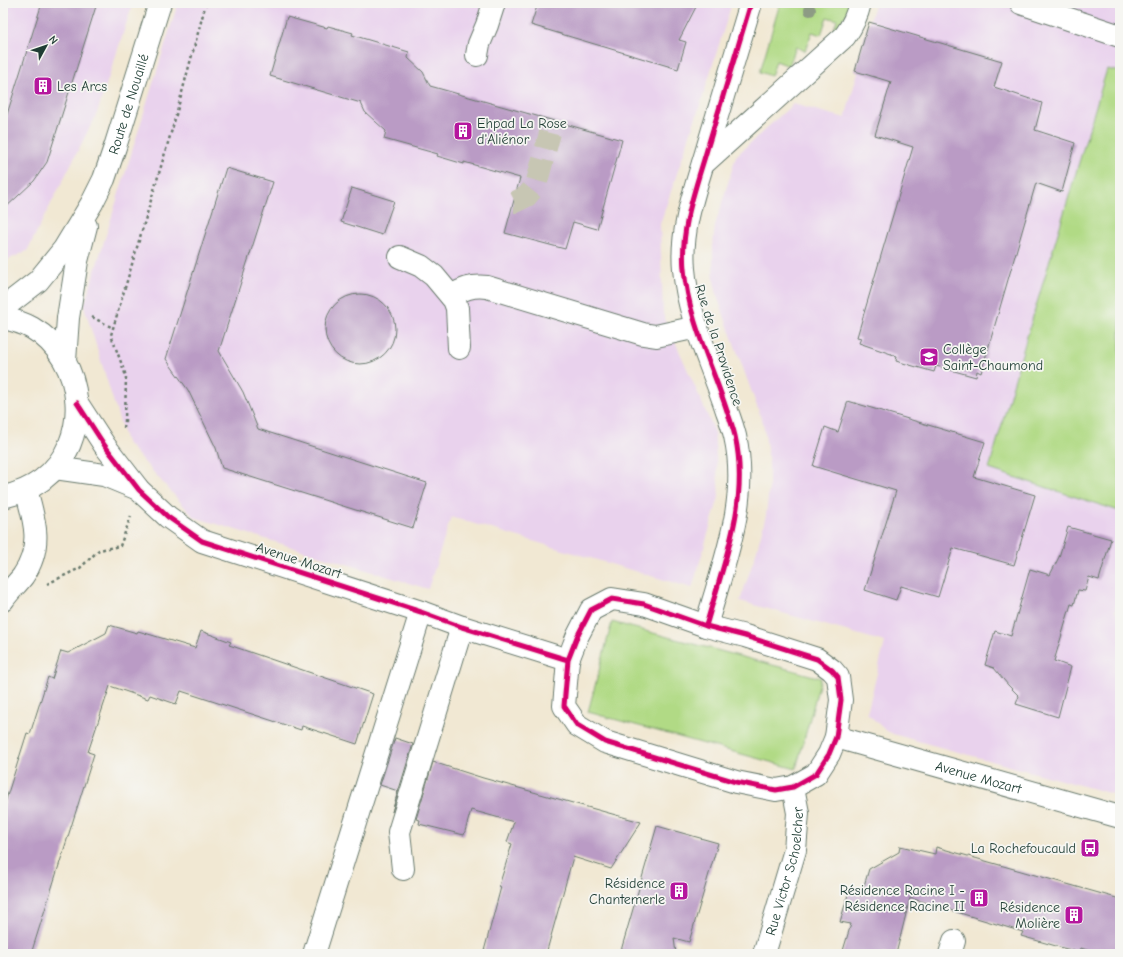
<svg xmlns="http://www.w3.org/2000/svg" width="1123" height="957" font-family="'Comic Neue',sans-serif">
<rect width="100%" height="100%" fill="#f6f6f2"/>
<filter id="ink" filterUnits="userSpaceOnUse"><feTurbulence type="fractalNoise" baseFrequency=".025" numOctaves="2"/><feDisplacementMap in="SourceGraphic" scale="8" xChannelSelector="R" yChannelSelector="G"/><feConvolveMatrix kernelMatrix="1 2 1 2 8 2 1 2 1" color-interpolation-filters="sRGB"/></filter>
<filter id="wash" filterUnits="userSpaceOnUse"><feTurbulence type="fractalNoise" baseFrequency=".012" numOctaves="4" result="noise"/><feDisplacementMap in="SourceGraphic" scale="16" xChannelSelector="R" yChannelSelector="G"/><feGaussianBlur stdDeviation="0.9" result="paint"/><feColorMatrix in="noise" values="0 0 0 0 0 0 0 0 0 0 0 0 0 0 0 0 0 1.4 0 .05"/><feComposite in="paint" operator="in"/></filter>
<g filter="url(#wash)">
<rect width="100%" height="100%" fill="#f1e8d3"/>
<path fill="#e9d2ed" d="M3 3H133L97 113 27 251 3 262Z
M178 3H732L702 99 660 224 663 314 714 430 719 497 692 588 451 517 428 589 194 517 126 442 84 306Z
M876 3H1120V593L1115 612 1120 614V796L925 743 893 734 885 730 867 713 885 642 740 601 757 550 766 515 769 489V464L766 441 763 423 718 299 714 282 713 264V244L715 226 736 156 793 104 845 118 858 72 855 71 869 22Z"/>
<path fill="#b1da85" stroke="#688c5c" d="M780 3H853L852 6 830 39 837 20 827 17 821 35 812 32 805 51 796 47 789 66 776 61 771 76 760 72Z
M1107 69 1120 72V506L1119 511 989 469 1028 333Z
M612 622 821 678 796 769 588 712Z"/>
<g id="blocks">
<path fill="#ba9bc5" d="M42 3H97L47 162 34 181 3 210V127Z
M538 3H698L679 40 686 42 678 69 531 25Z
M287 17 327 28 328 26 353 33 352 35 409 52 408 58 423 72 430 86 622 140 597 229 573 222 565 249 505 233 520 178 464 162V164L437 156 438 154 384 139 386 131 365 112 361 103 270 76Z
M869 22 1002 61 994 87 1042 103 1035 130 1075 143 1062 192 1036 183 981 373 977 371 976 377 936 366 934 372 896 361 897 356 859 343 861 338 857 337 913 147 875 135 891 82 855 71Z
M226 168 273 182 219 351 243 392 258 429 427 483 413 528 222 468 216 448 188 390 166 359Z
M352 188 394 201 382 235 341 222Z
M325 329a35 35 0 1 1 70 0a35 35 0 1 1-70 0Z
M848 401 985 442 974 477 1035 495 1014 565 953 548 938 597 901 586 896 600 865 590 896 491 813 466 825 427 838 432Z
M1068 527 1111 539 1099 580 1089 577 1085 591 1078 590 1074 605 1071 604 1054 661 1071 667 1058 717 1016 704 1019 696 1008 685 994 668 985 665 995 631 1011 636 1030 569 1050 575 1059 557Z
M109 625 137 633 138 631 195 648 201 631 231 642 229 645 373 694 357 744 302 726 301 730 181 691 176 704 150 695 148 699 110 686 88 752 94 754 31 954H3V809L27 733 30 734 48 677 52 679 61 651 68 653 106 633Z
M395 738 413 744 392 812 398 791 380 785Z
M433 762 483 778 641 822 611 869 573 857 546 954H495L484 951 501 887 499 886 512 844 507 842 514 822 471 810 464 835 419 824 420 820 416 819Z
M657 826 718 843 689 942 674 938 676 954H620Z
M900 846 935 854 936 847 1120 899V954H1099L1081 948 1080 952 1063 948 1021 936 1023 932 910 898 896 954H842L851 924 840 922 849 891 861 896 869 869 899 852Z"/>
</g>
</g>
<g filter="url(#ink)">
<use href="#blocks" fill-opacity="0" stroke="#68796c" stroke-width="1"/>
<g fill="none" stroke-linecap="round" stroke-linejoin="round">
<path stroke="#c7c6b3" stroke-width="22" stroke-dasharray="22 11" stroke-linecap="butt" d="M514 202H515L527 196 536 185 550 133"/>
<defs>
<g id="minor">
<path d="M1021 3 1120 36"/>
<path d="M477 55 479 44 487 25 494 3"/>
<path d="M703 164 845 36C853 25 857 16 860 3"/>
<path d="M400 257 421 266 434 276 454 300 457 308 459 348"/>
<path d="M451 296C463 289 472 285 487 287L643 334 656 336 697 327"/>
<path id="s1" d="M3 308 38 281 64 249 92 203 104 179 115 147 160 3"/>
<path d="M3 318C13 320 23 323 32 328 86 359 93 442 42 480 30 489 17 494 3 497"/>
<path d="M65 361 68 318 77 261 86 226"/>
<path d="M77 403 105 446 139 490 168 517 202 541 421 612 462 627 568 660"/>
<path d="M55 468 104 475 138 489"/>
<path d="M612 599 644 604 706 626 745 636 817 659 832 670 838 677 841 700 836 737 829 754 816 774 793 787 776 790 736 782 605 742 577 725 564 706 568 660 577 637 591 610Z"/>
<path d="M3 600C9 591 17 584 23 576 43 547 35 521 26 490"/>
<path d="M706 626C723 564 750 501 735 436 733 428 730 419 727 411 712 365 688 318 684 269 680 227 697 185 708 146 722 98 737 51 751 3"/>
<path id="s2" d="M836 737 1120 817"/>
<path d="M403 869 399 832 462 627"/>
<path d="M314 954 421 612"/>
<path id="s3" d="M764 954 795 850 798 813 793 787"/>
<path d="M950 954 954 941"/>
</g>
</defs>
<use href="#minor" stroke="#68796c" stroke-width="24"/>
<path stroke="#68796c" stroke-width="2.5" stroke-dasharray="3 3" stroke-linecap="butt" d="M92 317 113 328
M124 428 125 421 126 376 111 335 173 126 206 3
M47 584 80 568 99 550 120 546 131 516"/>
<use href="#minor" stroke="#fff" stroke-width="22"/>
<defs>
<path id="cycleway" d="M77 403 105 446 139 490 168 517 202 541 421 612 462 627 568 660
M612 599 644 604 706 626 745 636 817 659 832 670 838 677 841 700 836 737 829 754 816 774 793 787 776 790 736 782 605 742 577 725 564 706 568 660 577 637 591 610Z
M706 626C723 564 750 501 735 436 733 428 730 419 727 411 712 365 688 318 684 269 680 227 697 185 708 146 722 98 737 51 751 3"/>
</defs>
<use href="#cycleway" stroke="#f6f6f2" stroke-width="8"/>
<use href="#cycleway" stroke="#d6006c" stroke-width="5"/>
</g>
<circle fill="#8d9b84" cx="810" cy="10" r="6"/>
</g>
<defs>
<symbol id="building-square" viewBox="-11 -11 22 22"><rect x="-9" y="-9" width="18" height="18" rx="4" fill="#b5179e" stroke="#f6f6f2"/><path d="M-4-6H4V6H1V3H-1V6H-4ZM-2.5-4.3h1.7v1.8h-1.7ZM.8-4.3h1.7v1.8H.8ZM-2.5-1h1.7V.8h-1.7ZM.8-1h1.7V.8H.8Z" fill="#fff"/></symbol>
<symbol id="school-square" viewBox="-11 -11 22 22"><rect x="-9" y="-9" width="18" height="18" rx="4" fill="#b5179e" stroke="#f6f6f2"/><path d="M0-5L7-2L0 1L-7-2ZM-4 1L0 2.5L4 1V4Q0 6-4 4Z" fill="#fff"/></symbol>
<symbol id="bus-square" viewBox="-11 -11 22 22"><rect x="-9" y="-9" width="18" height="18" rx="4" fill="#b5179e" stroke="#f6f6f2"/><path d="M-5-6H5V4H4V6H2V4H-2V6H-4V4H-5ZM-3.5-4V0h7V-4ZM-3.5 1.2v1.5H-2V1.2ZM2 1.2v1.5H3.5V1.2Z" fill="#fff"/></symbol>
</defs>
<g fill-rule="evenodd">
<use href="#building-square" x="32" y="75" width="22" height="22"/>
<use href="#building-square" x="452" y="120" width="22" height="22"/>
<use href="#school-square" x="918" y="346" width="22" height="22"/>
<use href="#bus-square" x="1079" y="837" width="22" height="22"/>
<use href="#building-square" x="668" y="880" width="22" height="22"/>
<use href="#building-square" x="968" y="887" width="22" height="22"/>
<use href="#building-square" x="1063" y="904" width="22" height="22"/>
</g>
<g text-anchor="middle" stroke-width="3.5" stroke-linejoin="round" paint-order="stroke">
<g font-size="14" fill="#1f3d34" stroke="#f6f6f2" text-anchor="end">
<text x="57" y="91" text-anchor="start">Les Arcs</text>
<text x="477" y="128" text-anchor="start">Ehpad La Rose<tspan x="477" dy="16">d'Aliénor</tspan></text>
<text x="943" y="354" text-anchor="start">Collège<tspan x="943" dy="16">Saint-Chaumond</tspan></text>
<text x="1076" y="853">La Rochefoucauld</text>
<text x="665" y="888">Résidence<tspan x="665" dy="16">Chantemerle</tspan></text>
<text x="965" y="895">Résidence Racine I -<tspan x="965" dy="16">Résidence Racine II</tspan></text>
<text x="1060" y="912">Résidence<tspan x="1060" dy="16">Molière</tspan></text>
</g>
<g font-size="14" fill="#1f3d34" stroke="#f6f6f2">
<text dy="5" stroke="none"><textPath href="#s1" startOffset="245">Route de Nouaillé</textPath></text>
<text transform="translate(719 345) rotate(72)" y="5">Rue de la Providence</text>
<text transform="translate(299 560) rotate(18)" y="5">Avenue Mozart</text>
<text dy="5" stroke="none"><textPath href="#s2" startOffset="148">Avenue Mozart</textPath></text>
<text dy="5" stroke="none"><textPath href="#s3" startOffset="86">Rue Victor Schoelcher</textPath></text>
</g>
</g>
<rect width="1123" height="957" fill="none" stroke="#f6f6f2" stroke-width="16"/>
<g transform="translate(46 46) rotate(50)" stroke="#f6f6f2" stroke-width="3" paint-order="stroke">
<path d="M0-3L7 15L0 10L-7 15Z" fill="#1f3d34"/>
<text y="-6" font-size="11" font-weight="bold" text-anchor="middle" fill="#1f3d34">N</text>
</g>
</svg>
